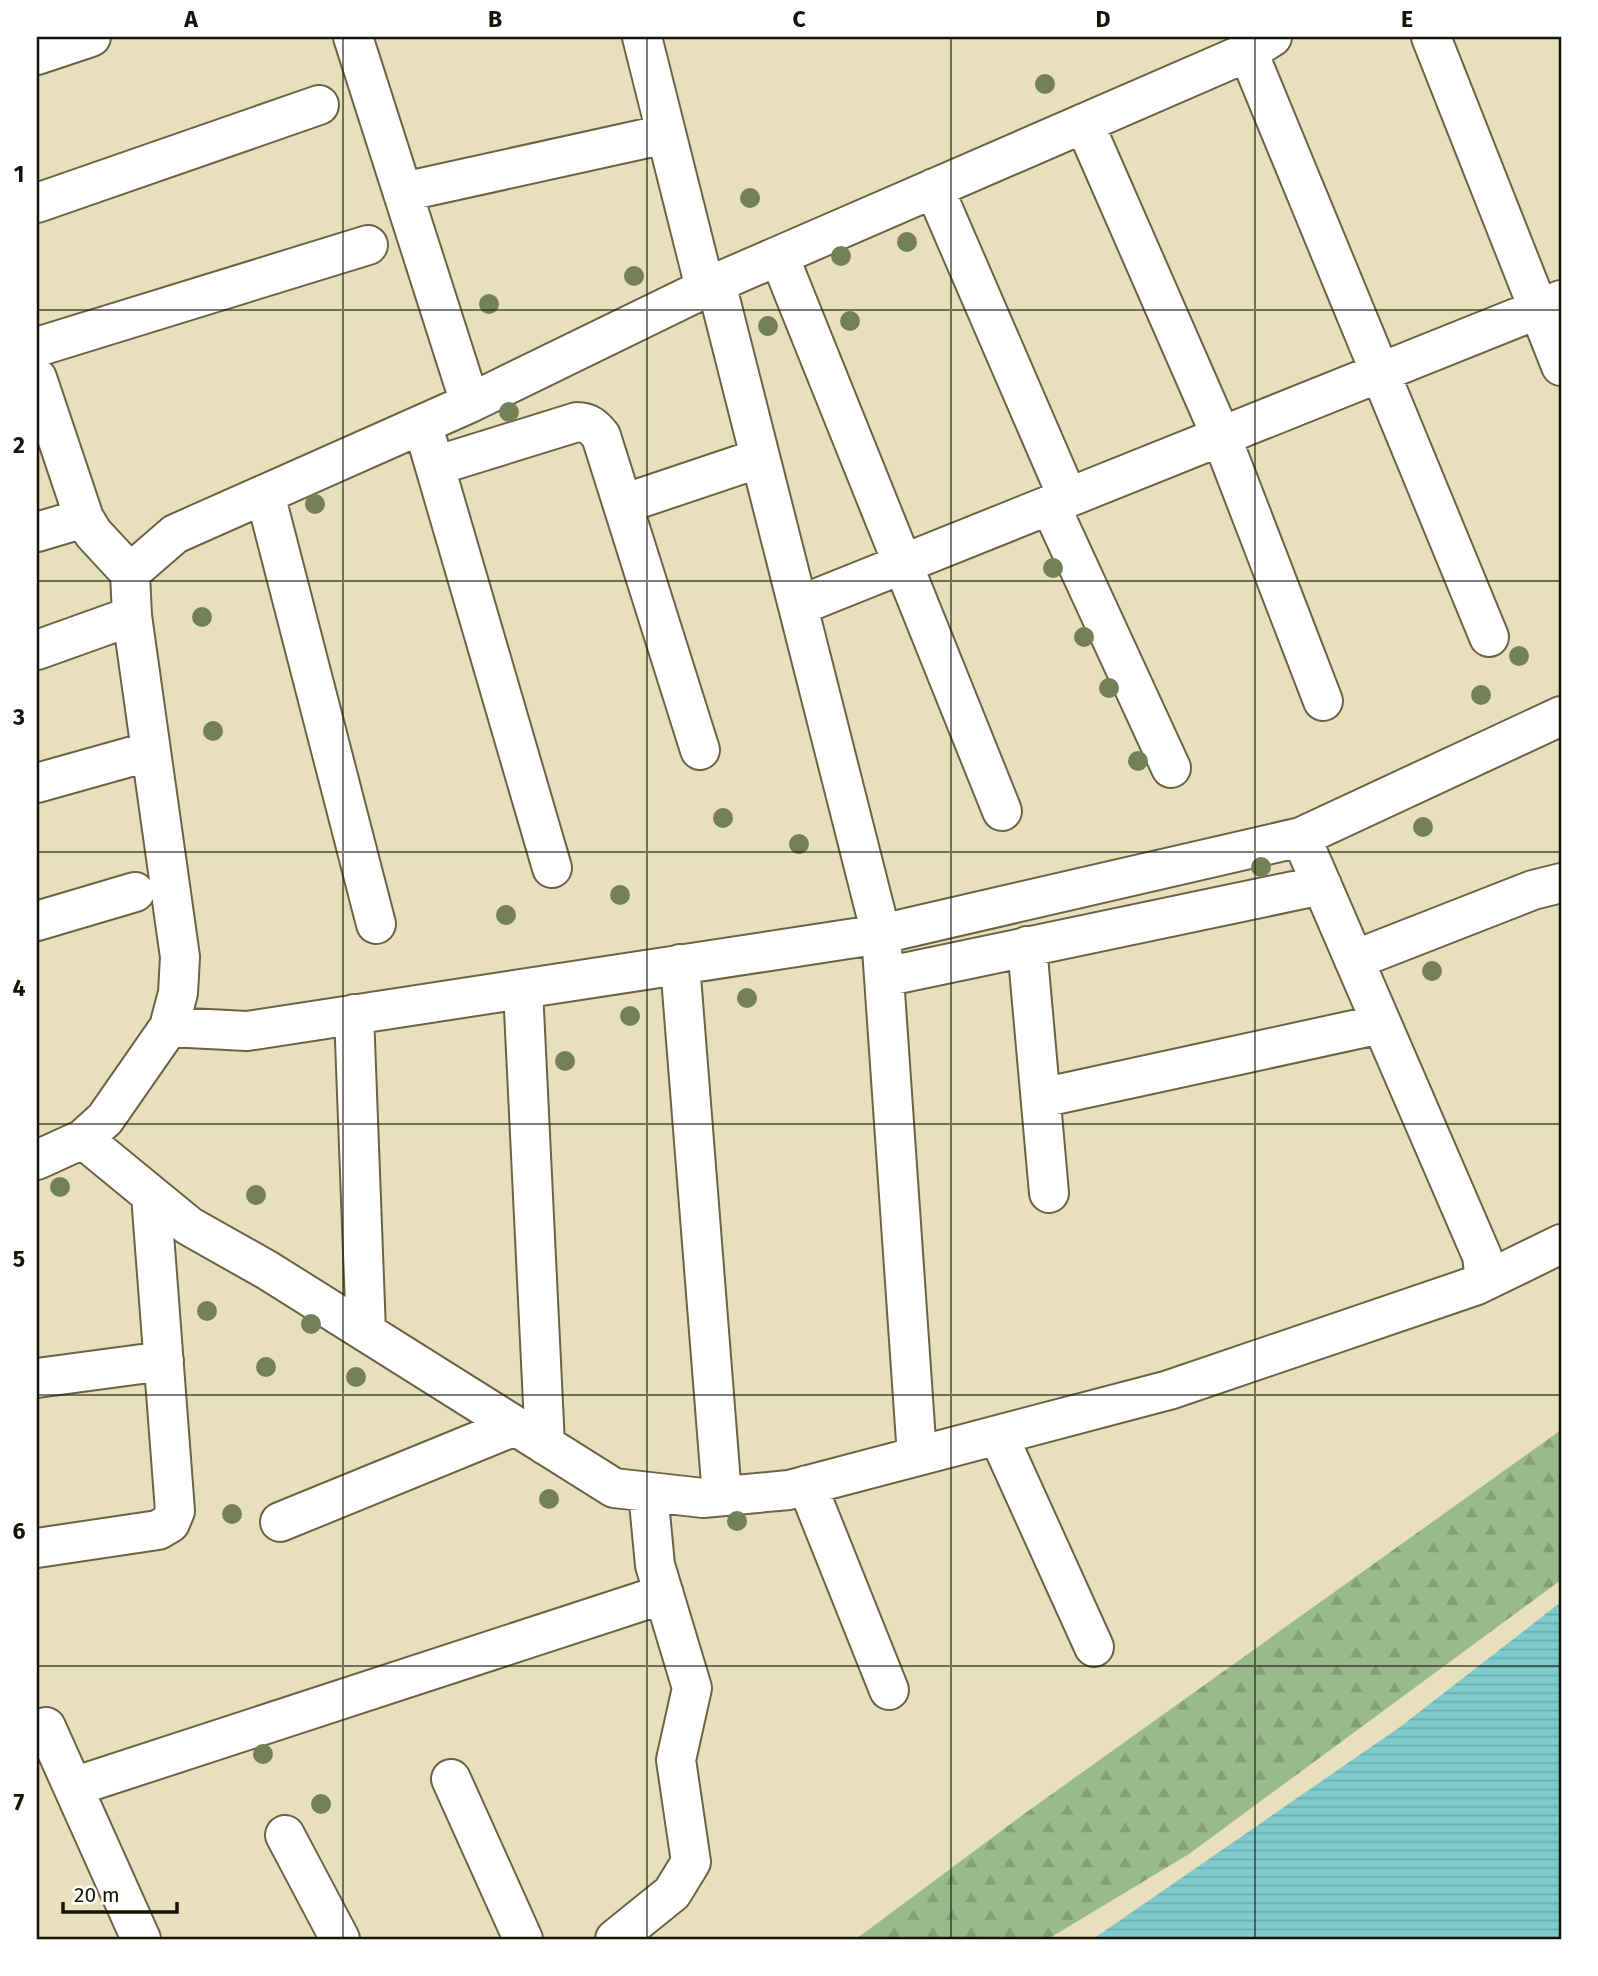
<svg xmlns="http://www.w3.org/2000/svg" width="1598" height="1976" font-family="'Fira Sans',sans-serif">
<defs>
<pattern id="forest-firs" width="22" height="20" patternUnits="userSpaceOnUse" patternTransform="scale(1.75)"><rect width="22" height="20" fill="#99ba8b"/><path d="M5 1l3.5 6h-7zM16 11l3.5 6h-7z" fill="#839f76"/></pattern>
<pattern id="water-rules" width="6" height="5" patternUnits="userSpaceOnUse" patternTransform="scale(1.75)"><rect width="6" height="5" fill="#7fcacc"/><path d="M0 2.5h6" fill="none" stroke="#6dadae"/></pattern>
</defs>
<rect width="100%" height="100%" fill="#e8dfbd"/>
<path fill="url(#forest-firs)" d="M1561 1430V1580L1189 1854 1048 1939H856L1024 1814Z"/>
<path fill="url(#water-rules)" d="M1561 1602V1939H1093L1400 1727Z"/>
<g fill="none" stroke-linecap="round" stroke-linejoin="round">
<defs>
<path id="street" d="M353 37 470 403
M642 37 705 288
M1431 37 1561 366
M1248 52 1489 637
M37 55 91 37
M1084 123 1221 436 1323 701
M934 188 1068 498
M403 192 666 134
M37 203 319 105
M779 256 1002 811
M716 283 881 934 917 1456
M37 347 368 245
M37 378 84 518 93 533 130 573
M428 443 552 868
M435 466 577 422C588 422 594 427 601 436L700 750
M265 494 376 924
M623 504 760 458
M1050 505 1171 768
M37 532 84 518
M798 606 1561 300
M37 650 132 616
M37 783 151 751
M37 921 135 892
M1027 946 1049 1193
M1354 960 1533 890 1561 883
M680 964 722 1496
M884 977 1322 885
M523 989 545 1445
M354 1014 366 1332
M169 1027 247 1031 881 934 1301 837 1561 716
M1041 1098 1381 1024
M83 1139 189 1226 267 1270 614 1488 703 1498 789 1490 1169 1390 1477 1285 1484 1272 1482 1256 1301 837
M37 1160 83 1139 105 1119 169 1027 178 993 180 957 132 616 130 573 175 534 470 403 716 283 1248 52 1272 37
M1477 1285 1561 1244
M37 1378 164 1361
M998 1435 1094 1647
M807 1485 889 1690
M280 1522 515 1426
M37 1548 158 1530 170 1523 175 1511 151 1195
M46 1727 141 1939
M451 1779 523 1939
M73 1787 664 1594
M285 1835 340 1939
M615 1939 672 1893 691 1862 676 1760 692 1688 655 1565 648 1492"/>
</defs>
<use href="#street" stroke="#6c6345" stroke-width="42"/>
<use href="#street" stroke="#fff" stroke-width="38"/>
</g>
<g fill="#748157">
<circle cx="1045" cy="84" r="10"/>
<circle cx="750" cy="198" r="10"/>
<circle cx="907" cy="242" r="10"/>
<circle cx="841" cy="256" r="10"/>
<circle cx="634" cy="276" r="10"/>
<circle cx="489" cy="304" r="10"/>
<circle cx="850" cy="321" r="10"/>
<circle cx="768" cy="326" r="10"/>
<circle cx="509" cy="412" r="10"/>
<circle cx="315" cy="504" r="10"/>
<circle cx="1053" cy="568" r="10"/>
<circle cx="202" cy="617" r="10"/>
<circle cx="1084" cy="637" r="10"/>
<circle cx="1519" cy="656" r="10"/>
<circle cx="1109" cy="688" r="10"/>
<circle cx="1481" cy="695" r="10"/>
<circle cx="213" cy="731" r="10"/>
<circle cx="1138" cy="761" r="10"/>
<circle cx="723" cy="818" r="10"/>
<circle cx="1423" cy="827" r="10"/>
<circle cx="799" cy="844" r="10"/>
<circle cx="1261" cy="867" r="10"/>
<circle cx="620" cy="895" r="10"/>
<circle cx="506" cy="915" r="10"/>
<circle cx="1432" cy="971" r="10"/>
<circle cx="747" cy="998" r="10"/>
<circle cx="630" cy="1016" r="10"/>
<circle cx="565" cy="1061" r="10"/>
<circle cx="60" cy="1187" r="10"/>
<circle cx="256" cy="1195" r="10"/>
<circle cx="207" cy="1311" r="10"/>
<circle cx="311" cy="1324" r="10"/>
<circle cx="266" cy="1367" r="10"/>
<circle cx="356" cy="1377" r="10"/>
<circle cx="549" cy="1499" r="10"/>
<circle cx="232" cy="1514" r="10"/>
<circle cx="737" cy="1521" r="10"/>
<circle cx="263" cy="1754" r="10"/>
<circle cx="321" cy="1804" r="10"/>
</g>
<path fill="none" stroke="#161307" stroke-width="2" stroke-opacity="0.55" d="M343 37V1939M647 37V1939M951 37V1939M1255 37V1939M37 310H1561M37 581H1561M37 852H1561M37 1124H1561M37 1395H1561M37 1666H1561"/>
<rect width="1598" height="1976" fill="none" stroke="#ffffff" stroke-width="77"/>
<path d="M63 1902v10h114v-10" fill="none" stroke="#161307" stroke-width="3.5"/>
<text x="74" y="1902" font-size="21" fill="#161307" stroke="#ffffff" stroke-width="5" paint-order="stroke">20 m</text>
<rect x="38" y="38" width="1522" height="1900" fill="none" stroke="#161307" stroke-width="2.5"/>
<g font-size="23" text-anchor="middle" font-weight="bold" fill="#161307">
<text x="191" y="27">A</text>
<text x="495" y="27">B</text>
<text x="799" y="27">C</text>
<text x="1103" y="27">D</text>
<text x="1407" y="27">E</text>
<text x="19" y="182">1</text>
<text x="19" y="453">2</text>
<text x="19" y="725">3</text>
<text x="19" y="996">4</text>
<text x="19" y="1267">5</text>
<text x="19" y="1539">6</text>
<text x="19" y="1810">7</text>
</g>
</svg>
